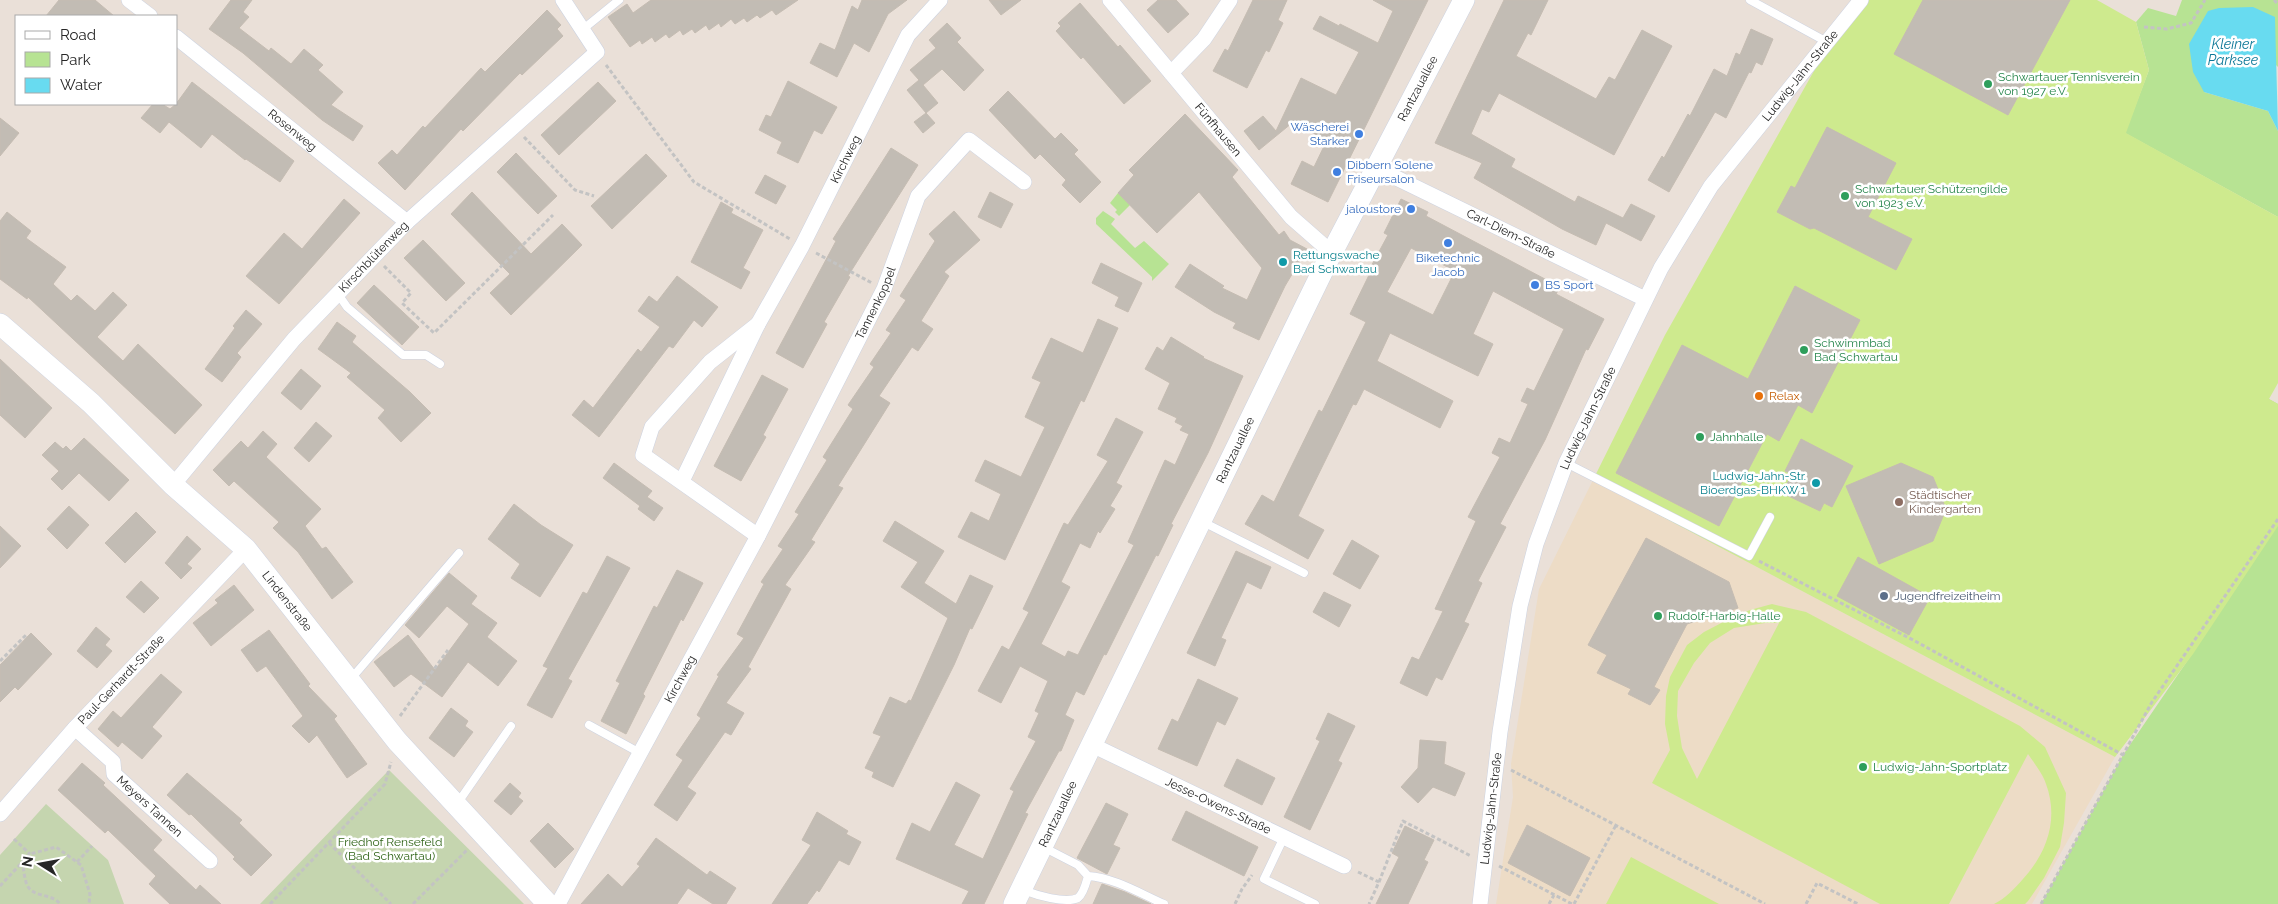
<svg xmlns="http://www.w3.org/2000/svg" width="2278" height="904" font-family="Raleway,sans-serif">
<rect width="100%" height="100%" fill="#eae0d8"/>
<path fill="#eddcc6" d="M1593 480 2115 757 2032 904H1496L1513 797 1511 764 1539 589Z"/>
<path fill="#b7e393" d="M2182 0H2278V67L2276 65 2204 92 2268 111 2278 131V217L2125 133 2149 70 2136 22 2148 8 2176 16Z
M1118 193 1130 205 1119 216 1115 212 1117 210 1110 203Z
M1103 211 1115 219 1111 224 1135 248 1144 241 1169 264 1152 281V277L1096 224V218Z
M2055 281 2278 404V904H2041L2123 755 2192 654Z"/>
<path fill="#c5d5af" d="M389 770 524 904H260Z
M46 804 108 860 124 904H0V855Z"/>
<path fill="#ceea8e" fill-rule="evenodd" d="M1854 0H2097L2136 22 2149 70 2126 133 2278 217V383L2269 399 2278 404V526L2193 654 2115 757 1593 480 1665 335Z
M1772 604 1806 612 2020 726 2045 747 2066 793 2064 823 2060 847 2044 878 2028 901 2025 904H1994C2005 899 2015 888 2023 879 2047 853 2059 819 2046 784 2043 774 2034 763 2028 754L1949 904H1880L1652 783 1670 750 1665 724 1666 696 1670 677 1687 645 1704 632 1729 619 1750 610ZM1765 623H1779L1697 779 1682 748 1677 716 1678 691 1694 663 1710 643 1734 628Z
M1631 857 1719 904H1606Z"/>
<path fill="#68dbf0" d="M2253 7 2275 17 2278 131 2268 111 2204 92 2193 72 2189 44 2208 11 2219 8Z"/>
<path fill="#c2bcb4" stroke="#c5bcb2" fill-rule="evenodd" d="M59 0H95L114 16H46Z
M231 0H252L243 12 249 17 239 28 269 51 271 48 291 64 304 49 323 65 318 70 343 92 331 105 363 126 353 141 322 120 243 53 209 29Z
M651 0H798L776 15 772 10 760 18 757 15 747 22 744 18 735 24 731 19 721 27 719 23 709 30 706 25 695 33 692 29 683 35 680 30 669 38 666 34 655 42 652 37 642 44 640 40 630 47 608 17 627 4 633 13Z
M862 0H907L888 14 869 52 854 43 837 77 810 63 820 43 835 50 852 6 858 10Z
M989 0H1021L1001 15Z
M1158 0H1176L1189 14 1168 33 1147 10Z
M1253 0H1287L1278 20 1283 23 1269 52 1266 50 1247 88 1213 71 1225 49 1228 51Z
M1373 0H1428L1328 202 1291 184 1302 161 1314 167 1327 140 1292 123 1259 150 1244 131 1263 116 1276 131 1301 78 1336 95 1359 52 1313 29 1320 16 1339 26 1340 24 1378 43 1393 11Z
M1504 0H1548L1531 35 1528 33 1516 56 1596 99 1609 77 1615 80 1642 30 1672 46 1614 155 1499 93 1489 112 1482 109 1471 134 1515 159 1511 167 1575 202 1578 196 1623 218 1631 204 1655 216 1641 241 1606 223 1596 245 1562 229 1474 178 1482 163 1435 143Z
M1923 0H2070L2008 115 1894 54Z
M1080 3 1118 47 1120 45 1151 81 1124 104 1083 57 1081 59 1056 31 1061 26 1058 23Z
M547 10 561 25 557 29 563 36 522 75 520 73 463 131 461 129 405 190 378 163 392 150 397 155 423 126 425 128 481 68 485 72Z
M947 23 961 38 957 42 984 70 964 91 942 69 923 85 938 103 926 113 907 90 919 80 910 70 936 48 929 40Z
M1751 29 1773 39 1762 65 1756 62 1751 73 1749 72 1726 118 1715 112 1669 192 1648 180 1662 156 1664 158 1688 114 1690 116 1714 69 1727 76 1736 53 1740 55Z
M788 81 837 107 822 134 814 130 798 163 777 153 782 142 759 130 766 115 771 117Z
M192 82 294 161 280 182 246 159 245 160 212 134 201 148 169 122 160 133 141 118 153 104H162L170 109 176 104Z
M598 82 616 101 559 155 541 135Z
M1008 91 1055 139 1061 133 1078 150 1074 154 1101 182 1080 203 1062 185 1066 180 1040 154 1035 159 989 110Z
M926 113 935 123 923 133 914 122Z
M1185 114 1238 170 1232 177 1279 235 1284 231 1290 240 1307 249 1285 286 1259 340 1233 328 1236 323 1214 312 1175 287 1190 264 1224 286 1222 288 1247 300 1262 268 1199 192 1157 233 1118 193 1134 175 1129 170Z
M0 118 19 133 0 156Z
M1827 127 1896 163 1868 217 1912 239 1896 270 1814 228 1810 229 1777 212 1791 186 1795 188Z
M891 148 918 165 848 276 850 277 824 322 827 324 803 368 776 353 836 241 833 239Z
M516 153 557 196 538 214 497 172Z
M646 154 667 176 612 229 591 206Z
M765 175 786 186 776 204 755 193Z
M472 192 531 254 562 224 582 245 511 315 490 293 510 274 451 214Z
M990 192 1013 204 1001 228 978 217Z
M344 199 360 213 279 304 246 276 284 233 302 249Z
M1401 199 1428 212 1426 216 1560 287 1556 294 1604 319 1588 350 1586 349 1545 440 1500 524 1506 527 1478 581 1482 583 1464 622 1469 624 1442 680 1436 677 1427 696 1400 683 1412 657 1419 660 1443 611 1435 609 1476 521 1468 517 1500 457 1492 453 1499 438 1510 443 1528 404 1521 401 1527 388 1534 391 1564 329 1493 291 1473 334 1493 344 1478 376 1390 333 1377 361 1453 401 1440 428 1364 389 1356 405 1353 404 1298 516 1324 530 1308 559 1245 524 1262 495 1274 502 1319 410 1322 412 1366 322 1350 314 1370 273 1368 272 1388 235 1384 233ZM1411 248 1455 271 1433 315 1387 292Z
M721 202 733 209 731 213 763 230 743 268 750 272 741 289 691 262Z
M954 211 980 240 944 272 949 276 921 321 933 329 918 351 912 347 879 396 890 403 838 486 843 488 811 540 815 542 785 585 791 589 748 667 751 669 726 703 744 713 731 735 725 732 687 787 696 793 677 821 654 805 683 760 676 755 701 718 697 715 719 676 717 675 744 638 737 634 764 584 761 582 783 549 778 546 799 514 795 512 827 460 823 457 853 409 848 405 874 367 870 364 891 333 886 330 906 300 900 296 935 241 929 234Z
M7 212 31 231 26 238 66 267 53 284 71 301 77 295 95 311 113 292 127 305 97 337 123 361 138 344 202 405 175 434 28 297 27 299 0 279V221Z
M423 240 465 283 446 301 404 258Z
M1101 263 1142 283 1128 312 1115 306 1119 297 1092 283Z
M677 276 718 307 702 327 694 320 673 348 669 346 599 437 572 415 584 400 593 408 638 349 641 352 660 327 638 311 649 296 657 302Z
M374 285 419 327 402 345 357 303Z
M1795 286 1860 320 1812 413 1798 405 1779 441 1767 434 1719 526 1616 473 1682 345 1748 379Z
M246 310 262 324 237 353 241 357 222 382 205 369 235 328 233 326Z
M1098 319 1118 328 1084 402 1081 400 1005 560 958 537 971 512 989 521 1001 494 975 481 985 460 1021 477 1045 427 1025 417 1041 382 1032 378 1051 338 1083 353Z
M337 322 356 336 352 342 410 392 431 413 401 442 378 418 385 410 347 377 351 373 318 349Z
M1171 337 1204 357 1203 358 1243 376 1208 453 1171 524 1173 525 1158 556 1156 555 1106 655 1104 654 1084 695 1076 691 1065 715 1074 720 1061 751H1059L1025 813 1028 814 984 904H962L969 891 896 859 912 823 930 832 956 782 980 795 954 845 983 859 1014 791 1010 789 1036 741 1028 737 1039 713 1035 711 1048 681 1020 666 1001 703 978 691 1002 646 1009 650 1029 612 1023 609 1064 523 1068 525 1108 461 1097 455 1116 418 1143 432 1116 483 1122 486 1110 506 1115 509 1100 533 1098 531 1090 548 1080 543 1061 582 1070 587 1041 644 1065 657 1068 651 1078 655 1134 545 1128 542 1165 460 1175 465 1189 434 1180 430 1183 426 1175 422 1177 418 1158 409 1170 383 1145 369 1157 347 1163 351Z
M0 359 52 408 25 438 0 415Z
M301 369 321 386 301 410 281 393Z
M762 375 788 389 763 435 766 437 741 481 714 466Z
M316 422 332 436 309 462 294 448Z
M263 431 277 444 266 457 321 509 305 526 322 549 326 547 353 582 332 599 298 552 273 528 279 522 234 481 229 486 213 470 241 441 248 448Z
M84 438 129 480 109 501 79 473 62 490 51 479 59 471 42 455 55 442 63 449 66 446 71 451Z
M1801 439 1853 466 1832 507 1824 503 1820 511 1782 493 1792 474 1785 471Z
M614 463 652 491 647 497 663 508 654 521 638 509 640 506 603 478Z
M1901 463 1933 477 1946 509 1933 541 1879 564 1846 486Z
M514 504 541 525 573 545 540 597 511 578 520 564 488 539Z
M69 506 89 525 67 549 47 529Z
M136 512 156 532 125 563 105 543Z
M895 521 944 551 924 583 956 604 970 575 993 586 972 629 970 628 954 665 893 787 872 777 874 772 865 768 881 736 873 733 890 697 906 704 909 700 911 701 948 618 901 587 918 562 883 541Z
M0 526 21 546 0 568Z
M187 536 201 549 187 564 192 568 181 579 165 563Z
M1646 538 1729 582 1738 608 1687 624 1654 687 1660 690 1650 705 1628 694 1631 689 1597 673 1607 655 1588 645Z
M1352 540 1379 556 1360 589 1333 574Z
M1236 551 1271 567 1261 589 1247 582 1221 638 1226 640 1215 666 1187 653Z
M607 556 630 568 568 679 572 681 552 718 527 705 548 668 543 666 583 592 587 594Z
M1858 557 1930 597 1909 635 1837 596Z
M677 570 703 583 683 621 681 619 643 694 645 696 626 734 601 721 620 683 616 681 654 606 657 608Z
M449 573 477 596 471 604 497 623 487 637 517 661 498 686 468 662 442 697 411 674 394 687 374 662 408 635 435 670 469 624 447 606 419 638 405 625Z
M141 581 159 598 144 613 126 597Z
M234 585 254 610 211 646 193 623 218 603 215 600Z
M1324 592 1351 605 1339 627 1313 612Z
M96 627 110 639 105 645 112 651 97 668 77 651Z
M269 630 310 684 308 686 337 716 334 719 367 764 347 778 317 735 309 743 292 726 303 716 266 666 257 672 241 650Z
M31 633 52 654 18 690 15 687 0 702V665Z
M161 674 182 692 152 727 162 736 142 759 122 742 118 747 98 729 113 711 121 718Z
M1198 679 1238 698 1225 725 1217 721 1197 766 1158 749 1172 719 1178 722Z
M451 708 468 721 465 726 473 732 454 757 429 738Z
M1328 713 1355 726 1338 761 1342 763 1310 830 1284 817 1320 741 1316 739Z
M1420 740 1446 742 1444 764 1465 773 1455 796 1433 787 1418 803 1401 787 1418 768Z
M1237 759 1275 778 1262 805 1224 786Z
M82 763 105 783 103 785 162 840 153 850 196 890 200 885 221 904H170L149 884 156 876 108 830 105 833 58 790Z
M187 773 242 820 239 823 272 855 251 876 233 859 235 857 191 814 189 815 167 795Z
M510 783 521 793 518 797 523 801 511 815 494 801Z
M1106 803 1128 814 1113 845 1120 848 1107 874 1077 858Z
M1186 811 1258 847 1244 876 1172 840Z
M817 812 848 831 846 834 861 842 849 865 839 860 819 892 817 890 807 904H772L811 845 802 840Z
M548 823 574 849 555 868 530 841Z
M1527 825 1590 858 1570 896 1508 863Z
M1405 826 1434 840 1424 860 1428 862 1408 904H1376L1399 857 1392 853Z
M656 838 707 875 710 871 736 888 726 904H713L688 888 677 904H581L608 874 622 887 640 866 637 864Z
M1102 884 1125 892 1151 904H1093Z"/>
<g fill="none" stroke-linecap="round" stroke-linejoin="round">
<defs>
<path id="lane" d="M1750 0 1827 42
M582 30 619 0
M338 294 347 307 403 355H426L440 364
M1566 463 1749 556 1770 517
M1203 522 1304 573
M350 680 459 553
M589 725 640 753
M457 804 511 726
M1284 837 1264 879 1315 904
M1088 876C1115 878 1139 893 1164 904
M1023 890C1036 895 1065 904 1078 898 1084 893 1086 883 1088 876L1078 865 1043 847"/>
<g id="street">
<path d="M129 0 150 16"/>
<path id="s1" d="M1110 0 1291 217 1332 253"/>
<path id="s2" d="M176 37 407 222"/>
<path d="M1171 73 1204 39 1230 0"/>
<path id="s3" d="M1376 168 1645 299"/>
<path id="s4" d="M682 481 758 324 802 246 908 35 940 0"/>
<path id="s5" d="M173 485 294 339 407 222 597 52 563 0"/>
<path id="s6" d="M758 536 884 289 918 196 969 140 1024 182"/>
<path id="s7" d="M75 728 113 762 114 774 210 861"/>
<path id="s8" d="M1092 745 1344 866"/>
<path id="s9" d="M0 814 75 728 246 549"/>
<path id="s10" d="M558 904 758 536 643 455 652 427 710 362 758 324"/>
<path id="s11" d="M1480 904 1500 732 1520 606 1536 544 1566 463 1661 268 1711 186 1861 0"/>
</g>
<g id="secondary">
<path id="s12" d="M0 324 91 403 173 485 246 549 397 741 548 904"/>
<path id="s13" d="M1014 904 1328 260 1464 0"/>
</g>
</defs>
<use href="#lane" stroke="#cdd3e1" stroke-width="9"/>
<use href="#street" stroke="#cdd3e1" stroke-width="16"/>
<use href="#secondary" stroke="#cdd3e1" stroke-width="22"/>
<path stroke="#c3c3c3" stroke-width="3" stroke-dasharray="4 2.5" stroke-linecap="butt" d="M2274 0 2278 4
M2144 27 2167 29 2191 23 2205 0
M606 65 694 182 790 239
M524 137 575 190 594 196
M816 253 872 283
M384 266 411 293 402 303 434 333 553 215
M1759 561 1915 641 2123 755
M0 661 26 635
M400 716 448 650
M1511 770 1765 904
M14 839 30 854
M329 843 391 904
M22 861C24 869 24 878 27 885 33 898 52 893 60 904
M77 862 92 846
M1499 866 1572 904
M1358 872 1379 882 1369 904
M1379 882 1403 821 1471 856
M0 886 30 854 56 847 81 865 90 894 89 904
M270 904 385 784 391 762
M413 904 468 849
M1235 904 1242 889 1252 875
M1549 904 1554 895
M1574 904 1616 825
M1806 904 1817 883 1858 904
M2041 904 2152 702 2278 519"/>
<use href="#lane" stroke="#fff" stroke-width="8"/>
<use href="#street" stroke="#fff" stroke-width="15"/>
<use href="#secondary" stroke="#fff" stroke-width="21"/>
</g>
<g fill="#2e9e5b" stroke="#fff" stroke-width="2">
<circle cx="1988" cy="84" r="5"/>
<circle cx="1845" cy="196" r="5"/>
<circle cx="1804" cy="350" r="5"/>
<circle cx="1700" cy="437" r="5"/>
<circle cx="1658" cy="616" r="5"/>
<circle cx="1863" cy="767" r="5"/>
</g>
<g fill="#3f7fe0" stroke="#fff" stroke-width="2">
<circle cx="1359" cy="134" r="5"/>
<circle cx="1337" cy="172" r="5"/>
<circle cx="1411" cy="209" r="5"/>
<circle cx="1448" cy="243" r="5"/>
<circle cx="1535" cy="285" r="5"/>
</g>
<g fill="#0f9aa8" stroke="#fff" stroke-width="2">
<circle cx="1283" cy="262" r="5"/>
<circle cx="1816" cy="483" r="5"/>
</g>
<circle fill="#e8710a" stroke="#fff" stroke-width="2" cx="1759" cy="396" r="5"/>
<circle fill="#8d6e63" stroke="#fff" stroke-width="2" cx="1899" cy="502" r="5"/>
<circle fill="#5c6f8a" stroke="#fff" stroke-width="2" cx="1884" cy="596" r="5"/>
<g text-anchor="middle" stroke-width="5" stroke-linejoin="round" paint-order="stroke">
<g font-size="12" fill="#272727" stroke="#fff">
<text dy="4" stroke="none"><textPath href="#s11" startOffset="906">Ludwig-Jahn-Straße</textPath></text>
<text dy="4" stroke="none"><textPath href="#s13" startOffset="910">Rantzauallee</textPath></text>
<text dy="4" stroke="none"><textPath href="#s1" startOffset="169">Fünfhausen</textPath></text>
<text dy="4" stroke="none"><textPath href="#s2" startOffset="149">Rosenweg</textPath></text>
<text dy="4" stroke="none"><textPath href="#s4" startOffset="361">Kirchweg</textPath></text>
<text dy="4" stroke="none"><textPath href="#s3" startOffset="150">Carl-Diem-Straße</textPath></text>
<text dy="4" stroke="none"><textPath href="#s5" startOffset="304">Kirschblütenweg</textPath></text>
<text dy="4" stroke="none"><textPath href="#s6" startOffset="261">Tannenkoppel</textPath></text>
<text dy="4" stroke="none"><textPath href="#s11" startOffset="501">Ludwig-Jahn-Straße</textPath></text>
<text dy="4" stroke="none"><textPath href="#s13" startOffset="505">Rantzauallee</textPath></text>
<text dy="4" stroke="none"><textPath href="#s12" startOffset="400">Lindenstraße</textPath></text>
<text dy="4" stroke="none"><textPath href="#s10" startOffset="256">Kirchweg</textPath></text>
<text dy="4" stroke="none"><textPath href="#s9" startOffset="181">Paul-Gerhardt-Straße</textPath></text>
<text dy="4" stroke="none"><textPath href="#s8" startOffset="140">Jesse-Owens-Straße</textPath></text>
<text dy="4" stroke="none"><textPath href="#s7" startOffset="111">Meyers Tannen</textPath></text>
<text dy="4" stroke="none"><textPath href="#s11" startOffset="96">Ludwig-Jahn-Straße</textPath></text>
<text dy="4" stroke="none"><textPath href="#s13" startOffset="100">Rantzauallee</textPath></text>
</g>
<g font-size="12" fill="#27864d" stroke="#fff" text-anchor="start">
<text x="1998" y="81">Schwartauer Tennisverein<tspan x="1998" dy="14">von 1927 e.V.</tspan></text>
<text x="1855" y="193">Schwartauer Schützengilde<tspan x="1855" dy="14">von 1923 e.V.</tspan></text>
<text x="1814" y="347">Schwimmbad<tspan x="1814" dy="14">Bad Schwartau</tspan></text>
<text x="1710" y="441">Jahnhalle</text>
<text x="1668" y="620">Rudolf-Harbig-Halle</text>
<text x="1873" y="771">Ludwig-Jahn-Sportplatz</text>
</g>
<g font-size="12" fill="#366cbe" stroke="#fff" text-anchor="end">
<text x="1349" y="131">Wäscherei<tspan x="1349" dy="14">Starker</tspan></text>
<text x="1347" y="169" text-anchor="start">Dibbern Solene<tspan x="1347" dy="14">Friseursalon</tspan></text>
<text x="1401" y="213">jaloustore</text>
<text x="1448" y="262" text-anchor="middle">Biketechnic<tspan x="1448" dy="14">Jacob</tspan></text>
<text x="1545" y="289" text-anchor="start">BS Sport</text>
</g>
<g font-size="12" fill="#0d838f" stroke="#fff" text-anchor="start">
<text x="1293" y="259">Rettungswache<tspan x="1293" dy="14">Bad Schwartau</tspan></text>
<text x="1806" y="480" text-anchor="end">Ludwig-Jahn-Str.<tspan x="1806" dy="14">Bioerdgas-BHKW 1</tspan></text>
</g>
<g font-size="12" fill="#c56008" stroke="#fff" text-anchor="start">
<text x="1769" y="400">Relax</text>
</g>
<g font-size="12" fill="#785e54" stroke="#fff" text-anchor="start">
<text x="1909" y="499">Städtischer<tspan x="1909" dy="14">Kindergarten</tspan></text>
</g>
<g font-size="12" fill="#4e5e75" stroke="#fff" text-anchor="start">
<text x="1894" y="600">Jugendfreizeitheim</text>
</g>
<g font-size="12" fill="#306418" stroke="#fff">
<text x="390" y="846">Friedhof Rensefeld<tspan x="390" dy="14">(Bad Schwartau)</tspan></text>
</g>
<g font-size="14" font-style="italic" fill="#0b7797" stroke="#fff">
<text x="2233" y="49">Kleiner<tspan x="2233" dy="16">Parksee</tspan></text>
</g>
</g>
<rect x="15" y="15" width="162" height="90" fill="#ffffff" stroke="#a9a9a9"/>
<rect x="25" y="31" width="25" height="8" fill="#ffffff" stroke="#a9a9a9"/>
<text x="60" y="40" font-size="15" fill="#272727">Road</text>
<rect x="25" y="52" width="25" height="15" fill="#b7e393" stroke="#a9a9a9"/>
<text x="60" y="65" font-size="15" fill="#272727">Park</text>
<rect x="25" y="78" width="25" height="15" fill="#68dbf0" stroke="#a9a9a9"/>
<text x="60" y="90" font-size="15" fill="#272727">Water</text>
<g transform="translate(40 864) rotate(281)" stroke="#ffffff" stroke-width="4" paint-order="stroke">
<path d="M0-4L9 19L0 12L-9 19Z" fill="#272727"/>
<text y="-8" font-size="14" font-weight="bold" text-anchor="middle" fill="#272727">N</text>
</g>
</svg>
